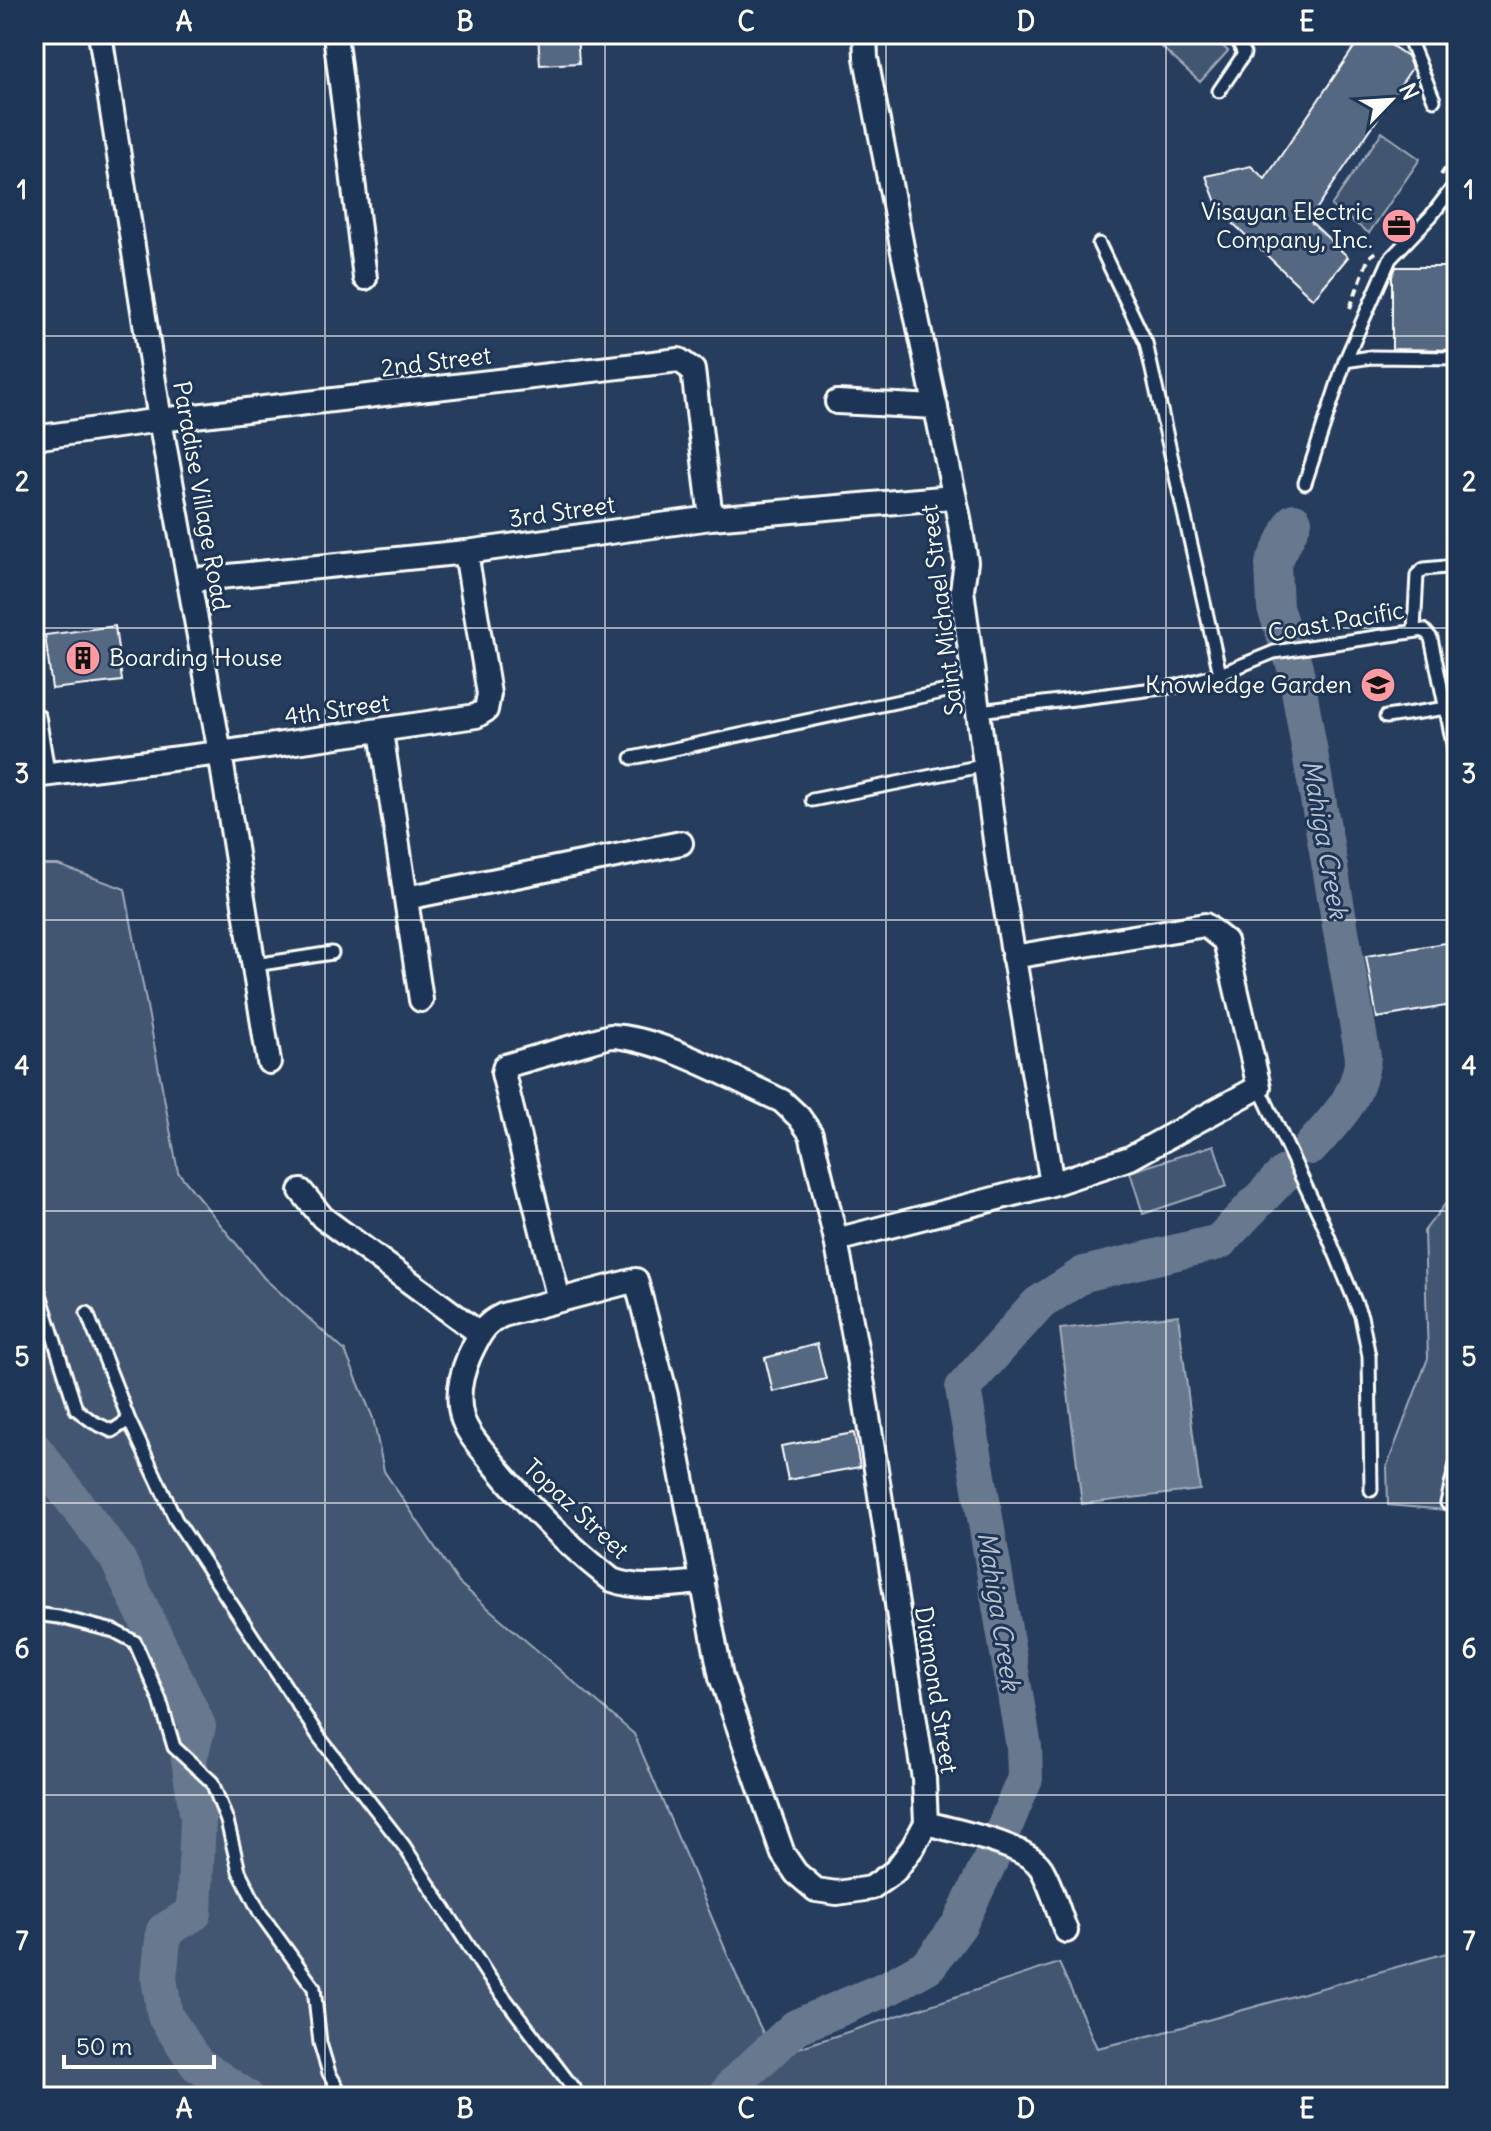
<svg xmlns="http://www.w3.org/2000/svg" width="1491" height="2131" font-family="Delius,sans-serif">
<rect width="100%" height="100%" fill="#263d5e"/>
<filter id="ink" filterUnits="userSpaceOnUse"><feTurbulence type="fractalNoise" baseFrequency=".0125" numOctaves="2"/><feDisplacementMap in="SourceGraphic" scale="16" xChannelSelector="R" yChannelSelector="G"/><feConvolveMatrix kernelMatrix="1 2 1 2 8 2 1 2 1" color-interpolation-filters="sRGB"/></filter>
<g filter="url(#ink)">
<path fill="#425672" stroke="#a0aab8" stroke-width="2" d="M1147 34H1209L1228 51 1200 82Z
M1382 132 1420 159 1369 233 1331 206Z
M34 865H58L125 889 178 1172 264 1278 345 1351 373 1418 384 1471 459 1583 634 1734 743 1991 774 2056 1059 1963 1097 2048 1161 2033 1457 1950V2097H34Z
M1214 1145 1227 1186 1143 1214 1130 1172Z
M1457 1189V1511L1388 1505 1387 1466 1428 1358 1424 1231Z"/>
<path fill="#67788e" stroke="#a4aebb" stroke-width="2" d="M1178 1315 1200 1490 1082 1504 1060 1329Z"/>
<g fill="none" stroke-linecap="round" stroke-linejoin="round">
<path stroke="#67788e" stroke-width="36" d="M1294 521 1273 564 1275 608 1295 667 1363 1057C1358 1099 1338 1116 1311 1147
M34 1449 117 1558 198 1726 189 1759 198 1819 194 1913 164 1931 159 1978 165 2016 197 2064 246 2097
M725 2097 735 2083 796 2027 890 1987 929 1965 959 1925 992 1857 1025 1778 1024 1747 963 1388 1038 1304 1084 1274 1219 1242 1285 1173"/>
</g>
<path fill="#556781" stroke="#fff" stroke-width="2" d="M538 34H577L579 63 540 65Z
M1363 34H1374L1407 56 1412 68 1309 220 1348 257 1313 299 1219 210 1206 176 1251 166 1265 179Z
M1396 267H1457V350L1392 349V276Z
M115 626 122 681 52 689 45 635Z
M1457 941V1004L1377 1018 1366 956Z
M817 1344 826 1379 773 1392 765 1358Z
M854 1433 860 1467 788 1480 781 1446Z"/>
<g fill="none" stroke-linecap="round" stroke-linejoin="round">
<defs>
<path id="lane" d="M1407 34 1434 100
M1219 91 1244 54 1235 34
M1457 182 1431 216 1390 259 1345 361 1371 357 1457 358
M1099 244 1146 343 1220 674
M1305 483 1345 361
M1414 630 1417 575 1424 569 1457 566
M980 711 1177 686 1220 674 1274 652 1424 630 1431 638 1457 763
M1386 717 1447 708
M632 758 975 685
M812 800 987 765
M255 965 332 953
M1259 1087 1322 1221 1361 1316 1369 1356 1371 1490
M34 1275 76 1409 93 1422 112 1431 129 1420 176 1520 319 1737 404 1846 488 1976 580 2097
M87 1313 129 1420
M1447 1503 1457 1460
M34 1614 59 1617 114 1631 135 1642 160 1700 174 1747 212 1782 227 1821 239 1871 260 1913 314 1988 320 2043 329 2073 343 2097"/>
<path id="street" d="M100 34 160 420 220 753 269 1062
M335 34 365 278
M865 34 866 58 903 252 959 518 966 562 962 590 998 863 1052 1184
M837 402 936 407
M34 438 160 420 679 360 693 370 711 518
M190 580 466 552 711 518 942 498
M34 719 43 775
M381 731 421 1000
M34 776 220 753 476 716 486 710 489 694 466 552
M406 898 681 843
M301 1191 323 1218 479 1333
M836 1240 1052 1184 1130 1158 1259 1087 1225 941 1205 925 1013 957
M559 1300 503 1073 505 1066 610 1036C660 1037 735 1080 782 1101L799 1117 811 1134 836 1240 863 1385 924 1779 926 1823 913 1847 895 1871 871 1888 837 1893 816 1890 796 1873 783 1854 721 1677 666 1395 636 1280 503 1315C483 1324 478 1337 469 1356 461 1375 456 1396 462 1417 467 1434 482 1449 493 1463 528 1507 568 1545 612 1580 641 1591 673 1584 703 1582
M926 1823C954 1831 1026 1844 1041 1868 1052 1886 1058 1911 1066 1931"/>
</defs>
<use href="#lane" stroke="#fff" stroke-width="17"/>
<use href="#street" stroke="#fff" stroke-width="28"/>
<path stroke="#fff" stroke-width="4" stroke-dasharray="8 6" stroke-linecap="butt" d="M1441 175 1457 150
M1350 308 1369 257 1376 252"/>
<use href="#lane" stroke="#1d3557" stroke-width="11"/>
<use href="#street" stroke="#1d3557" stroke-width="22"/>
</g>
</g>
<path fill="none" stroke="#fff" stroke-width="2" stroke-opacity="0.55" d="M325 34V2097M605 34V2097M886 34V2097M1166 34V2097M34 336H1457M34 628H1457M34 920H1457M34 1211H1457M34 1503H1457M34 1795H1457"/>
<defs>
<symbol id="office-disc" viewBox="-11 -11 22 22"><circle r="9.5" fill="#ff9aa2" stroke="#1d3557"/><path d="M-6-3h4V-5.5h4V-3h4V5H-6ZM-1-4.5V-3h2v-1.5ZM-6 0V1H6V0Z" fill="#111"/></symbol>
<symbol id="building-disc" viewBox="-11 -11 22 22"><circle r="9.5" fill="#ff9aa2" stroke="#1d3557"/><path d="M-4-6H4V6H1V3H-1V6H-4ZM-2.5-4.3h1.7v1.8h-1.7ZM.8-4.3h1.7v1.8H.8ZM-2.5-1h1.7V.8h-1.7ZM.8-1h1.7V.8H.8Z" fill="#111"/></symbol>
<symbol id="school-disc" viewBox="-11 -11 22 22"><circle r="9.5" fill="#ff9aa2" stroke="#1d3557"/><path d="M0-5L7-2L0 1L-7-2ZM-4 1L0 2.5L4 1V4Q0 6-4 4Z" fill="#111"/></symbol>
</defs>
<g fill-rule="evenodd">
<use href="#office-disc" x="1379" y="206" width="40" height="40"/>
<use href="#building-disc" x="63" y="638" width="40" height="40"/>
<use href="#school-disc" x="1358" y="665" width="40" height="40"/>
</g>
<g text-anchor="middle" stroke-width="6" stroke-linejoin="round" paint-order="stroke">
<g font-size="24" fill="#fff" stroke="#1d3557" text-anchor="end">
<text x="1373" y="220">Visayan Electric<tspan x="1373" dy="28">Company, Inc.</tspan></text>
<text x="109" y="666" text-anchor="start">Boarding House</text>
<text x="1352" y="693">Knowledge Garden</text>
</g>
<g font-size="24" fill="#fff" stroke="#1d3557">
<text transform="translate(436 362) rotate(-7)" y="8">2nd Street</text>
<text transform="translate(201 496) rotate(80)" y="8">Paradise Village Road</text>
<text transform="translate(562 512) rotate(-8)" y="8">3rd Street</text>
<text transform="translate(942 610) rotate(-97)" y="8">Saint Michael Street</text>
<text transform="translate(1336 622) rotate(-10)" y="8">Coast Pacific</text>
<text transform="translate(337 710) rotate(-8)" y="8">4th Street</text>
<text transform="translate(576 1509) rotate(43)" y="8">Topaz Street</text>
<text transform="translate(936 1690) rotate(81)" y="8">Diamond Street</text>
</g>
<g font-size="26" font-style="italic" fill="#bbc2cc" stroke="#1d3557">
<text transform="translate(1325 839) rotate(80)" y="9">Mahiga Creek</text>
<text transform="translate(999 1611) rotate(81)" y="9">Mahiga Creek</text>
</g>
</g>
<rect width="1491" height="2131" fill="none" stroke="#1d3557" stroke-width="88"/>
<g transform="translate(1391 100) rotate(65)" stroke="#1d3557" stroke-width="6" paint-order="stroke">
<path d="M0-6L14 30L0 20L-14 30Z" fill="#ffffff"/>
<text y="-12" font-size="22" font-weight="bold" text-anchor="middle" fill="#ffffff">N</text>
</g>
<path d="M64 2055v12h150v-12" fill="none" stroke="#ffffff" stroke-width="4"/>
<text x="76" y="2055" font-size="24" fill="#ffffff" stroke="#1d3557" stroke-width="6" paint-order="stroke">50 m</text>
<rect x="44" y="44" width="1403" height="2043" fill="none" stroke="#fff" stroke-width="3"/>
<g font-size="26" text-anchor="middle" font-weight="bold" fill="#fff">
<text x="184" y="31">A</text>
<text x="465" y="31">B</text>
<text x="746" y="31">C</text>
<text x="1026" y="31">D</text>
<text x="1307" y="31">E</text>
<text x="22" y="199">1</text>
<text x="1469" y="199">1</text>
<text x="22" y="491">2</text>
<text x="1469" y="491">2</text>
<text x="22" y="783">3</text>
<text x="1469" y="783">3</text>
<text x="22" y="1075">4</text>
<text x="1469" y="1075">4</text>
<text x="22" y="1366">5</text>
<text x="1469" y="1366">5</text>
<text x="22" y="1658">6</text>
<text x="1469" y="1658">6</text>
<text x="22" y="1950">7</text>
<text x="1469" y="1950">7</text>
<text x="184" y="2118">A</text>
<text x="465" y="2118">B</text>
<text x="746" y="2118">C</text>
<text x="1026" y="2118">D</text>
<text x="1307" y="2118">E</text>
</g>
</svg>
